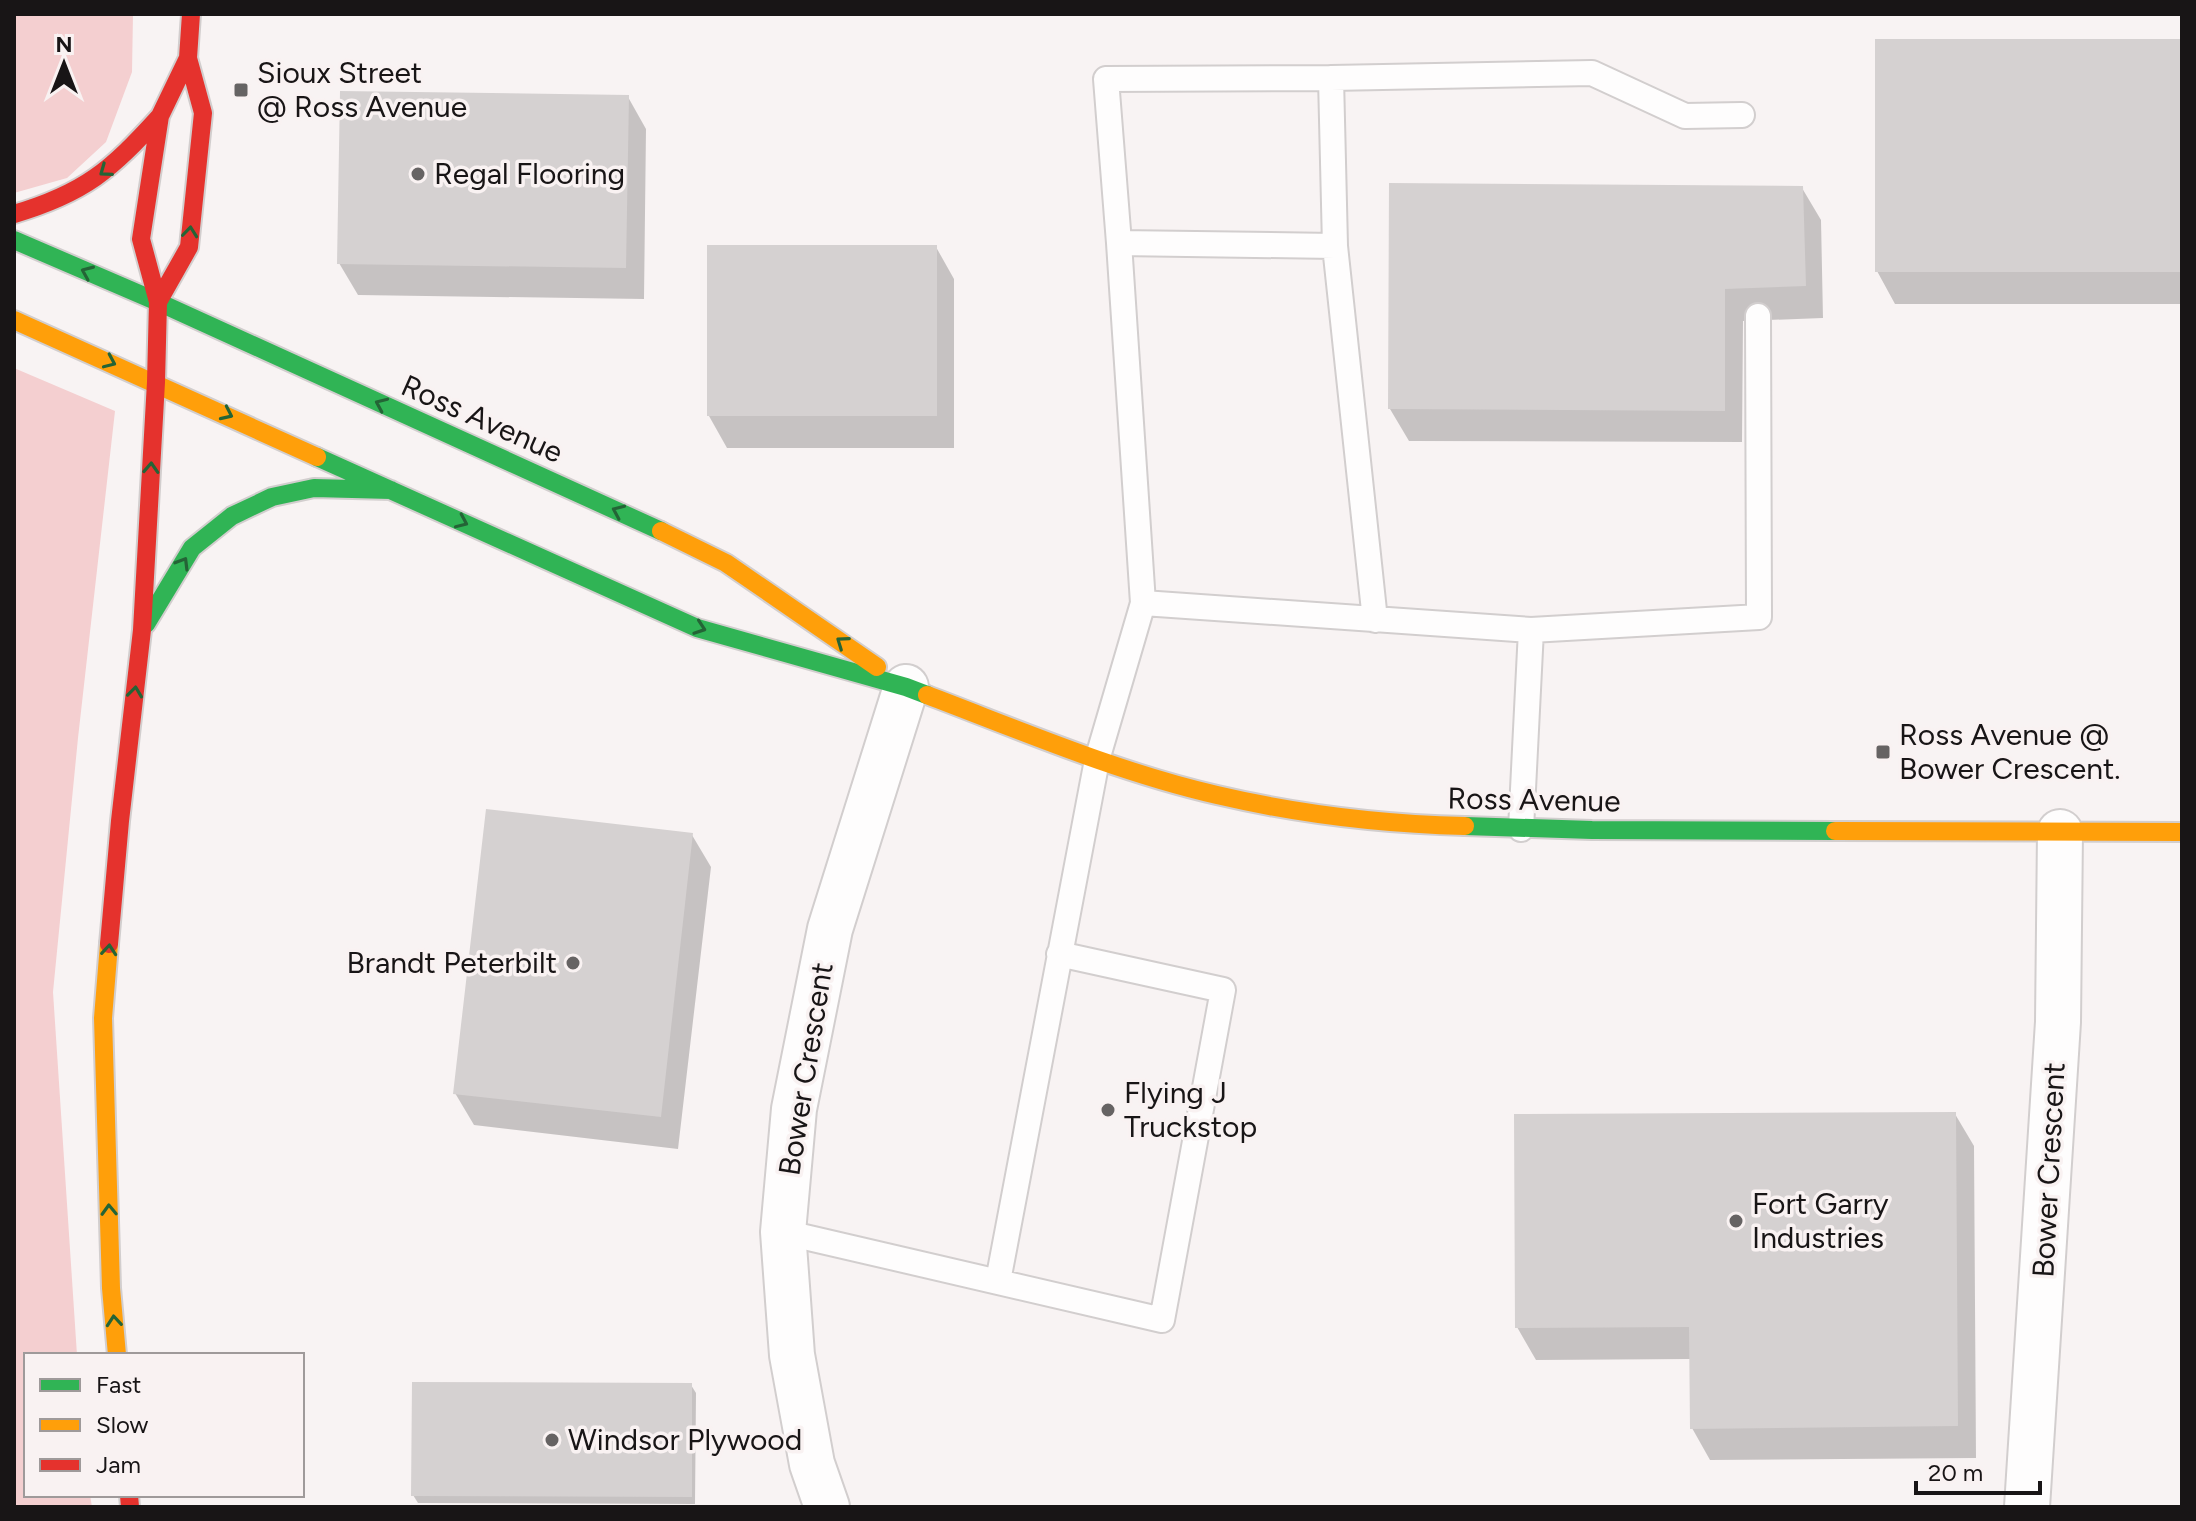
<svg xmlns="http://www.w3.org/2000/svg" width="2196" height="1521" font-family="Figtree,sans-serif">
<rect width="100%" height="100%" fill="#f8f3f3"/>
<path fill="#f4cfd0" d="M14 14H133L132 72 106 142 67 178 14 193Z
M14 368 115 411 78 738 53 992 77 1355H26V1495H90L92 1507H14Z"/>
<path fill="#0003" d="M2182 41V304H1895L1877 271Z
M628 97 646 129 644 299 358 295 339 263Z
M1802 188 1821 220 1823 318 1743 321 1742 442 1409 441 1390 409Z
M936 247 954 279V448H727L709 416Z
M692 835 711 867 678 1149 474 1125 455 1093Z
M1955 1114 1974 1146 1976 1458 1710 1460 1692 1428 1691 1359 1536 1360 1517 1327Z
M691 1385 696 1393 695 1504 418 1503 413 1495Z"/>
<path fill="#d5d1d1" d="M1875 39H2182V272H1875Z
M340 91 629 95 626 268 337 264Z
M1389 183 1803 186 1806 286 1725 289V411L1388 409Z
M707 245H937V416H707Z
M486 809 693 833 661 1117 453 1094Z
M1956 1112 1958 1426 1690 1429 1689 1327 1515 1328 1514 1114Z
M412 1382 692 1383V1497L411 1496Z"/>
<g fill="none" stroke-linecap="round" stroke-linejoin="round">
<defs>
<path id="lane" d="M1331 78 1335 246
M1119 243 1106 79 1331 78 1592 73 1685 116 1742 115
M1143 603 1119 243 1335 246 1375 620
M1531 630 1759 617 1758 316
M783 1232 1162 1320 1223 990 1059 954
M998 1281 1097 760 1143 603 1531 630 1521 829"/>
<path id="street" d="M827 1507 812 1464 792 1355 783 1232 794 1109 830 929 906 687
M2027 1507 2058 1022 2060 832"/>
<path id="fast" d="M14 240 158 302 661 531
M317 457 697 628 906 687 927 695
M146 624 192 548 232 516 272 497 314 488 391 490
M1465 826 1592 830 1835 831"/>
<path id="slow" d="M14 320 317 457
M661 531 726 563 877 667
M927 695C1022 731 1117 772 1217 795 1298 814 1382 824 1465 826
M1835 831 2182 832
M109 944 103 1018 111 1288 117 1355"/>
<path id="jam" d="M14 214C85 193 111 170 160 116
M158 302 189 247 203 113 188 58 191 14
M156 382 158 302 141 239 160 116 188 58
M109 944 120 821 142 630 156 382
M129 1495 130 1507"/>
</defs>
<use href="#lane" stroke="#d2cece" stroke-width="28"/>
<use href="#street" stroke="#d2cece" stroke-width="48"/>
<use href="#fast" stroke="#d2cece" stroke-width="22"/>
<use href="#slow" stroke="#d2cece" stroke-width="22"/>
<use href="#jam" stroke="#d2cece" stroke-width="22"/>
<use href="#lane" stroke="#fefdfd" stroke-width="24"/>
<use href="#street" stroke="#fefdfd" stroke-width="44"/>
<use href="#fast" stroke="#30b455" stroke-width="18"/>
<use href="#slow" stroke="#ff9f0a" stroke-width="18"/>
<use href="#jam" stroke="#e5322d" stroke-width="18"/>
</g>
<defs><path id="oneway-chevron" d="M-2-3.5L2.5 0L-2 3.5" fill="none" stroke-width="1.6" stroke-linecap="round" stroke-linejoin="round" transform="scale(2)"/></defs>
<g stroke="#246436">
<use href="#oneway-chevron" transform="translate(105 171) rotate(144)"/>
<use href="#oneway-chevron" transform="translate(190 232) rotate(-84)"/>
<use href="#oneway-chevron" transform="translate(87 272) rotate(-157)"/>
<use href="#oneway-chevron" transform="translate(110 362) rotate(24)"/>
<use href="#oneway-chevron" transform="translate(381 404) rotate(-156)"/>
<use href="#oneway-chevron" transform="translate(227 414) rotate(25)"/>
<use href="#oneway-chevron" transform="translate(151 468) rotate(-87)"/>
<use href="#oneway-chevron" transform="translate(618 511) rotate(-156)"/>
<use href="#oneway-chevron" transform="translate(462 522) rotate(24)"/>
<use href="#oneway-chevron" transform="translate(183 563) rotate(-59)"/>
<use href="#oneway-chevron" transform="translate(700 628) rotate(19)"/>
<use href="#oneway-chevron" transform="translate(842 642) rotate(-145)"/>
<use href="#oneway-chevron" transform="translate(135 692) rotate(-83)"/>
<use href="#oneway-chevron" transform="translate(109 950) rotate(-85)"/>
<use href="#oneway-chevron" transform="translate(109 1210) rotate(-92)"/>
<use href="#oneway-chevron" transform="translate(114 1321) rotate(-95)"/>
</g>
<g fill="#666363" stroke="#f9f2f2" stroke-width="3">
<rect x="233" y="82" width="16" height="16" rx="4"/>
<circle cx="418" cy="174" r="8"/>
<rect x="1875" y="744" width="16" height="16" rx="4"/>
<circle cx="573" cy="963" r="8"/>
<circle cx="1108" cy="1110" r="8"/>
<circle cx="1736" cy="1221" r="8"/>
<circle cx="552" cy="1440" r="8"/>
</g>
<g text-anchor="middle" stroke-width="7" stroke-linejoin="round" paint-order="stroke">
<g font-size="30" fill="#181516" stroke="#f9f2f2" text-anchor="start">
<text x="257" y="83">Sioux Street<tspan x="257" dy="34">@ Ross Avenue</tspan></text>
<text x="434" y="184">Regal Flooring</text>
<text x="1899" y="745">Ross Avenue @<tspan x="1899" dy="34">Bower Crescent.</tspan></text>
<text x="557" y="973" text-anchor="end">Brandt Peterbilt</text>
<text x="1124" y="1103">Flying J<tspan x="1124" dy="34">Truckstop</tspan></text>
<text x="1752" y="1214">Fort Garry<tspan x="1752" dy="34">Industries</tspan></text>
<text x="568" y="1450">Windsor Plywood</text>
</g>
<g font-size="30" fill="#181516" stroke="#f9f2f2">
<text transform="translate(482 419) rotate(24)" y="10">Ross Avenue</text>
<text transform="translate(1534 800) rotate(1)" y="10">Ross Avenue</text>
<text transform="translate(806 1069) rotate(-81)" y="10">Bower Crescent</text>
<text transform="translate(2049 1170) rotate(-87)" y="10">Bower Crescent</text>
</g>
</g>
<rect width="2196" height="1521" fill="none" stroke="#181516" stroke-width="32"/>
<rect x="24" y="1353" width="280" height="144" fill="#f9f2f2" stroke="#9f9a9a" stroke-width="2"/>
<rect x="40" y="1379" width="40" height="12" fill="#30b455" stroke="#9f9a9a" stroke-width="2"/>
<text x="96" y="1393" font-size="24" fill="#181516">Fast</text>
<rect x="40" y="1419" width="40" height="12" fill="#ff9f0a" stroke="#9f9a9a" stroke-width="2"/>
<text x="96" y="1433" font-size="24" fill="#181516">Slow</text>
<rect x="40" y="1459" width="40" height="12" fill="#e5322d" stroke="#9f9a9a" stroke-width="2"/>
<text x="96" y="1473" font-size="24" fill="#181516">Jam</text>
<g transform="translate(64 64)" stroke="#f9f2f2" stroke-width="6" paint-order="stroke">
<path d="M0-6L14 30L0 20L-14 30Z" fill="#181516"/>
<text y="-12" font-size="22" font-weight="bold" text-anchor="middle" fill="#181516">N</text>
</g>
<path d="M1916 1481v12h124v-12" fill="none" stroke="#181516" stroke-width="4"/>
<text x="1928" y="1481" font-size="24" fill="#181516" stroke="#f9f2f2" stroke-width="6" paint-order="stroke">20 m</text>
</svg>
